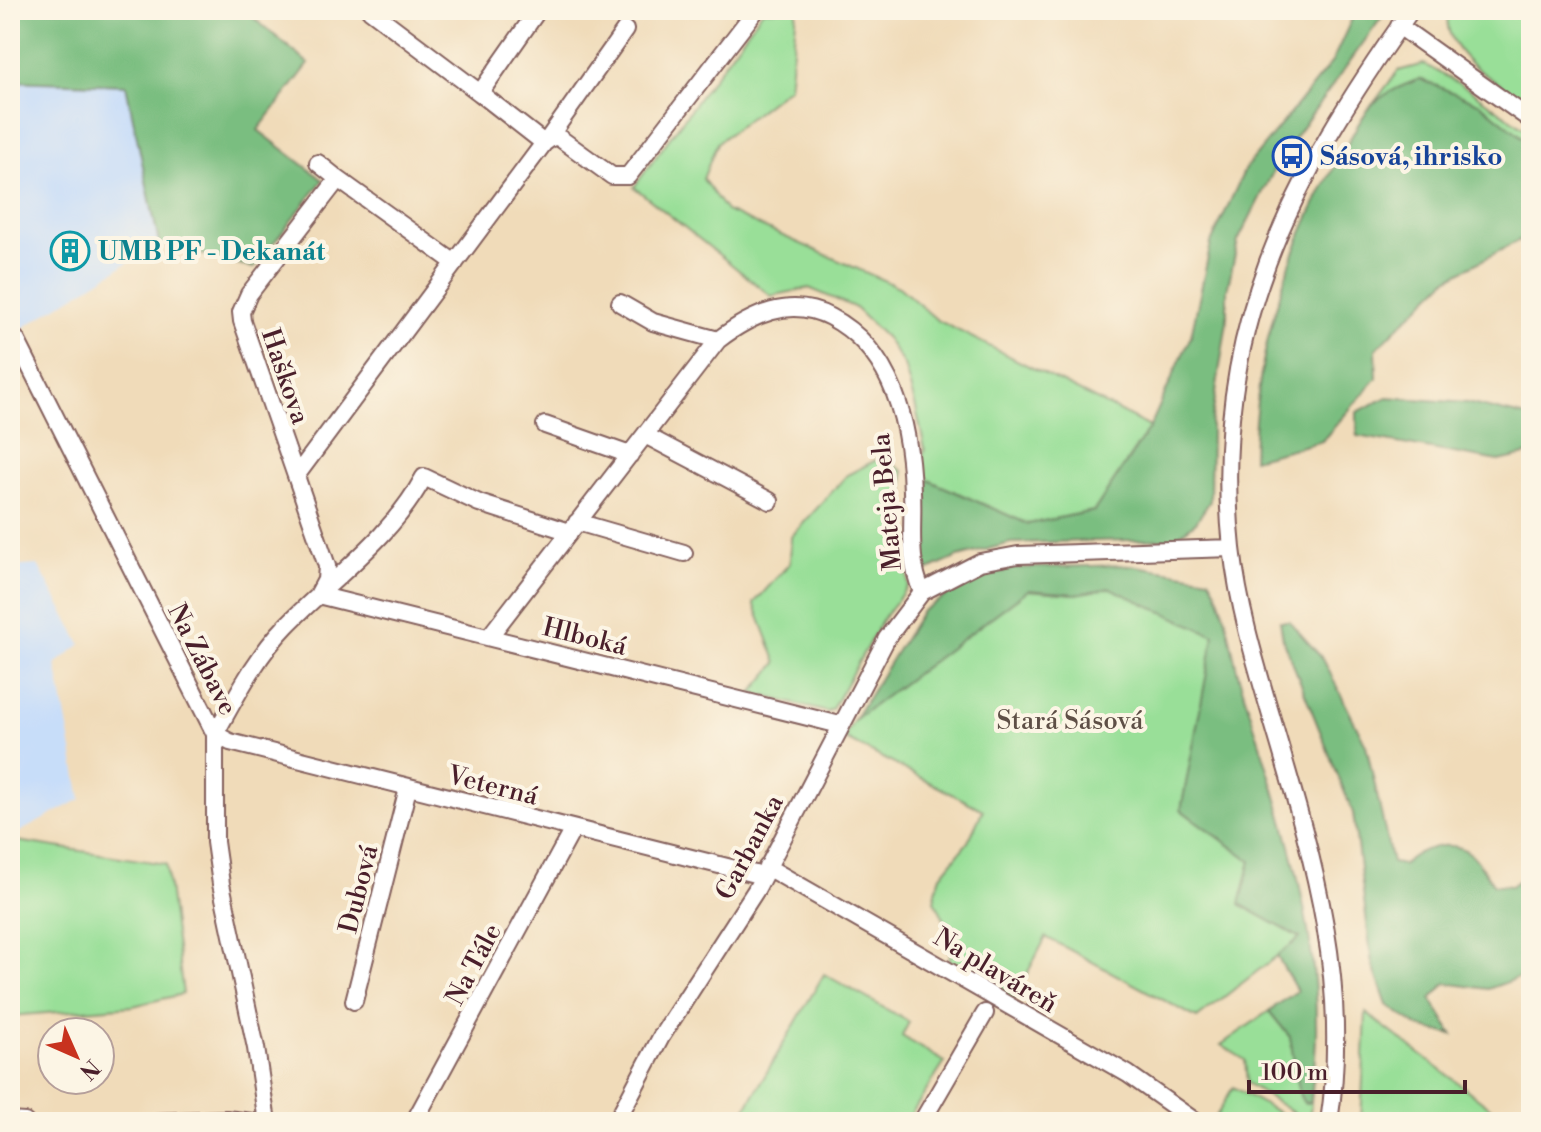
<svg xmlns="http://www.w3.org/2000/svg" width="1541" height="1132" font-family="'Libre Bodoni',serif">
<rect width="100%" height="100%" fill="#fcf5e5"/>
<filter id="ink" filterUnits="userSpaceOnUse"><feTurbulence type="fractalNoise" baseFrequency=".0125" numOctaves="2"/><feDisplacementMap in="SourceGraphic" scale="16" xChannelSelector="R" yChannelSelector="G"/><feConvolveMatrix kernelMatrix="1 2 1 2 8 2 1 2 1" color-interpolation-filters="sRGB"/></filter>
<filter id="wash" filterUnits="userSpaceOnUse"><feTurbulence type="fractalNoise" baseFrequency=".006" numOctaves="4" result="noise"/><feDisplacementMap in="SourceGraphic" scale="32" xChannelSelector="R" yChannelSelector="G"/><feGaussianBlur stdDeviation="1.8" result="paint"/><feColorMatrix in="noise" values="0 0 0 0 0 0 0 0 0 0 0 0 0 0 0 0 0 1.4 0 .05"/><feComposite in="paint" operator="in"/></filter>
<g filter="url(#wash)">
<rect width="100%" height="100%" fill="#f0dbb9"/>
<path fill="#c7ddf9" d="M10 81 126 85 159 243 10 336Z
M38 565 81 644 56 664 81 799 10 837V567Z"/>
<path fill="#99df98" stroke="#727f62" stroke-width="2" d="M763 10H797L789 87 717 143 703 179 726 211 899 287 937 320 1150 427 1094 511 1028 524 917 475 925 449 916 408 904 365 885 337 854 307 809 288 771 296 634 187Z
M1448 10H1531V104C1499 82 1440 57 1448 10Z
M1424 64 1470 90 1531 133V144L1481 104H1373L1398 71Z
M882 457 903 471 908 586 882 620 832 709 827 712 752 693 777 663 754 603 790 563 791 537 847 475Z
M1110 587 1215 635 1181 810 1251 861 1241 905 1300 938 1197 1018 1046 937 1013 1001 949 964C953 938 949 923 934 901L939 878 968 842 983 810 844 738 854 720 1028 590 1076 594Z
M10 840 166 864 183 994 133 1006 10 1016Z
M824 974 909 1022 902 1036 945 1062 906 1122H738Z
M1269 1011 1290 1037 1300 1096 1304 1103 1311 1102 1309 1122H1298V1116L1247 1083 1245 1060 1221 1045Z
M1366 1013 1504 1118 1510 1122H1361Z
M1233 1087 1291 1120 1290 1122 1214 1120Z"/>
<path fill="#7abe80" stroke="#626e56" stroke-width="2" d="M10 10H244L309 64 258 130 323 180 254 268 159 243 126 85 10 81Z
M1356 10H1387L1280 158 1238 241 1227 290V321L1211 425 1210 501 1196 522 1174 539 1011 543 958 557 924 572 920 568 917 475 1028 524 1094 511 1150 427 1191 336 1211 243 1245 169 1332 62Z
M1420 79 1481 104 1531 144V234L1447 279 1376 349 1377 378 1322 441 1253 459C1255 352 1288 244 1343 152 1352 136 1360 118 1372 105 1385 92 1404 85 1420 79Z
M1387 397 1467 403 1531 418V454L1499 461 1357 436V412Z
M1130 565 1209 578C1227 604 1230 646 1239 677 1273 787 1316 905 1316 1023 1317 1049 1313 1076 1311 1102L1304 1103 1300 1096 1290 1037 1269 1011 1297 991 1277 956 1300 938 1240 904 1251 861 1181 810 1214 635 1110 588 1076 594 1028 590 854 720 921 612 964 584 1014 568Z
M1280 621H1289L1323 659 1366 745 1392 863 1403 865C1418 848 1451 838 1471 854 1480 862 1487 876 1494 885L1511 886 1531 870V928L1527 933 1531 983 1521 977 1488 989 1446 983 1431 999 1453 1035 1419 1027 1387 1005 1372 963 1353 813 1283 639Z"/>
</g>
<g filter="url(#ink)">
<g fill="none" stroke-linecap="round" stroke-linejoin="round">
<defs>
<path id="minor" d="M370 10 480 93
M538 10 480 93 544 143
M1399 26 1531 120
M548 139 625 30
M318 163 338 179
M620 303 653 322 718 340
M16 339 215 734V842L221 884 256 1048 267 1122
M545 425 630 455
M645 435 770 501
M296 476 242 321 241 312 249 294 338 179 455 263
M577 522 684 553
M318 595 326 580 327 566 296 476 544 143 554 136 561 139 612 176H628L756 10
M318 595 840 725
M489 637 718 340C751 315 790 296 830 317 893 350 910 425 912 491 914 528 907 557 922 592
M215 734 230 742 763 876
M215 734C236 697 256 657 286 626 334 577 391 538 424 477L479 503 570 532
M767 867 1128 1074 1196 1122
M354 1001 408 788
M924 1118 985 1013
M10 1121 25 1122
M154 1122 226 1119 253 1122
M414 1122 573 829
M616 1122 661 1037 756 890 887 638 922 592 980 562 1018 555 1232 548
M1329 1122C1350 985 1315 865 1277 736 1259 674 1239 612 1232 548 1209 334 1291 178 1411 10"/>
</defs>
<use href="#minor" stroke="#84615d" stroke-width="20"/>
<use href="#minor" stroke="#fff" stroke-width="16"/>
</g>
</g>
<defs>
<symbol id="bus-ring" viewBox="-11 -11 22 22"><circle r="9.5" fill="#fcf5e5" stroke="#1a4fb4" stroke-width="1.5"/><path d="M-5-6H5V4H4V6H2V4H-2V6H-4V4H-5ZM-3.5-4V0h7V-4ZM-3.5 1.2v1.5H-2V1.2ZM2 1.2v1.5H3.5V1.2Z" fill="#1a4fb4"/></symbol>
<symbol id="building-ring" viewBox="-11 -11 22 22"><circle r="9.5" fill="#fcf5e5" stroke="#0f9aa8" stroke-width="1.5"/><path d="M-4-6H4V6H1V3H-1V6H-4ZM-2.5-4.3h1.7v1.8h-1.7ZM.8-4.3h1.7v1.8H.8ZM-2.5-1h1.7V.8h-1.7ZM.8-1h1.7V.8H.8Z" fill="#0f9aa8"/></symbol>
</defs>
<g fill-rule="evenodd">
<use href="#bus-ring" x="1270" y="134" width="44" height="44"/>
<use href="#building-ring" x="48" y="229" width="44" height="44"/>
</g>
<g text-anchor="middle" stroke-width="8" stroke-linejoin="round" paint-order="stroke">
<g font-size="26" font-weight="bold" fill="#164399" stroke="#fcf5e5" text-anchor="start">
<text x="1320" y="165">Sásová, ihrisko</text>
</g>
<g font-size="26" font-weight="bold" fill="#0d838f" stroke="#fcf5e5" text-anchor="start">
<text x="98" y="260">UMB PF - Dekanát</text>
</g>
<g font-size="26" fill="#4a1f2b" stroke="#fcf5e5">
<text transform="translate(286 376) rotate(71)" y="9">Haškova</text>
<text transform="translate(886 502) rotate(-95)" y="9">Mateja Bela</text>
<text transform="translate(585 636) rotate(14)" y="9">Hlboká</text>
<text transform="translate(203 659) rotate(63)" y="9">Na Zábave</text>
<text transform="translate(493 785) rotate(14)" y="9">Veterná</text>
<text transform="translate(749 847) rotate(-62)" y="9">Garbanka</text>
<text transform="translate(358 889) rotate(-76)" y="9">Dubová</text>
<text transform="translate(473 964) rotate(-62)" y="9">Na Tále</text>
<text transform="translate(996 970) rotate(31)" y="9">Na plaváreň</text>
</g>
<g font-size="26" fill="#5e4f46" stroke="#fcf5e5">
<text x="1070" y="729">Stará Sásová</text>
</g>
</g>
<rect width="1541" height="1132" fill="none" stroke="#fcf5e5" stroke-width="40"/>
<g transform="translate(76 1056) rotate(135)"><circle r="38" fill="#fcf5e5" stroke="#b59f9b" stroke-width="2"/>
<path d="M0-6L14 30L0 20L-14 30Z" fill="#c8321e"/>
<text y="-12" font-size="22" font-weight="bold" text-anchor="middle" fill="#4a1f2b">N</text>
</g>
<path d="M1249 1080v12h216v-12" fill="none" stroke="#4a1f2b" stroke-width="4"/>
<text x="1261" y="1080" font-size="24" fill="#4a1f2b" stroke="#fcf5e5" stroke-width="6" paint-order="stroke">100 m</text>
</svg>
